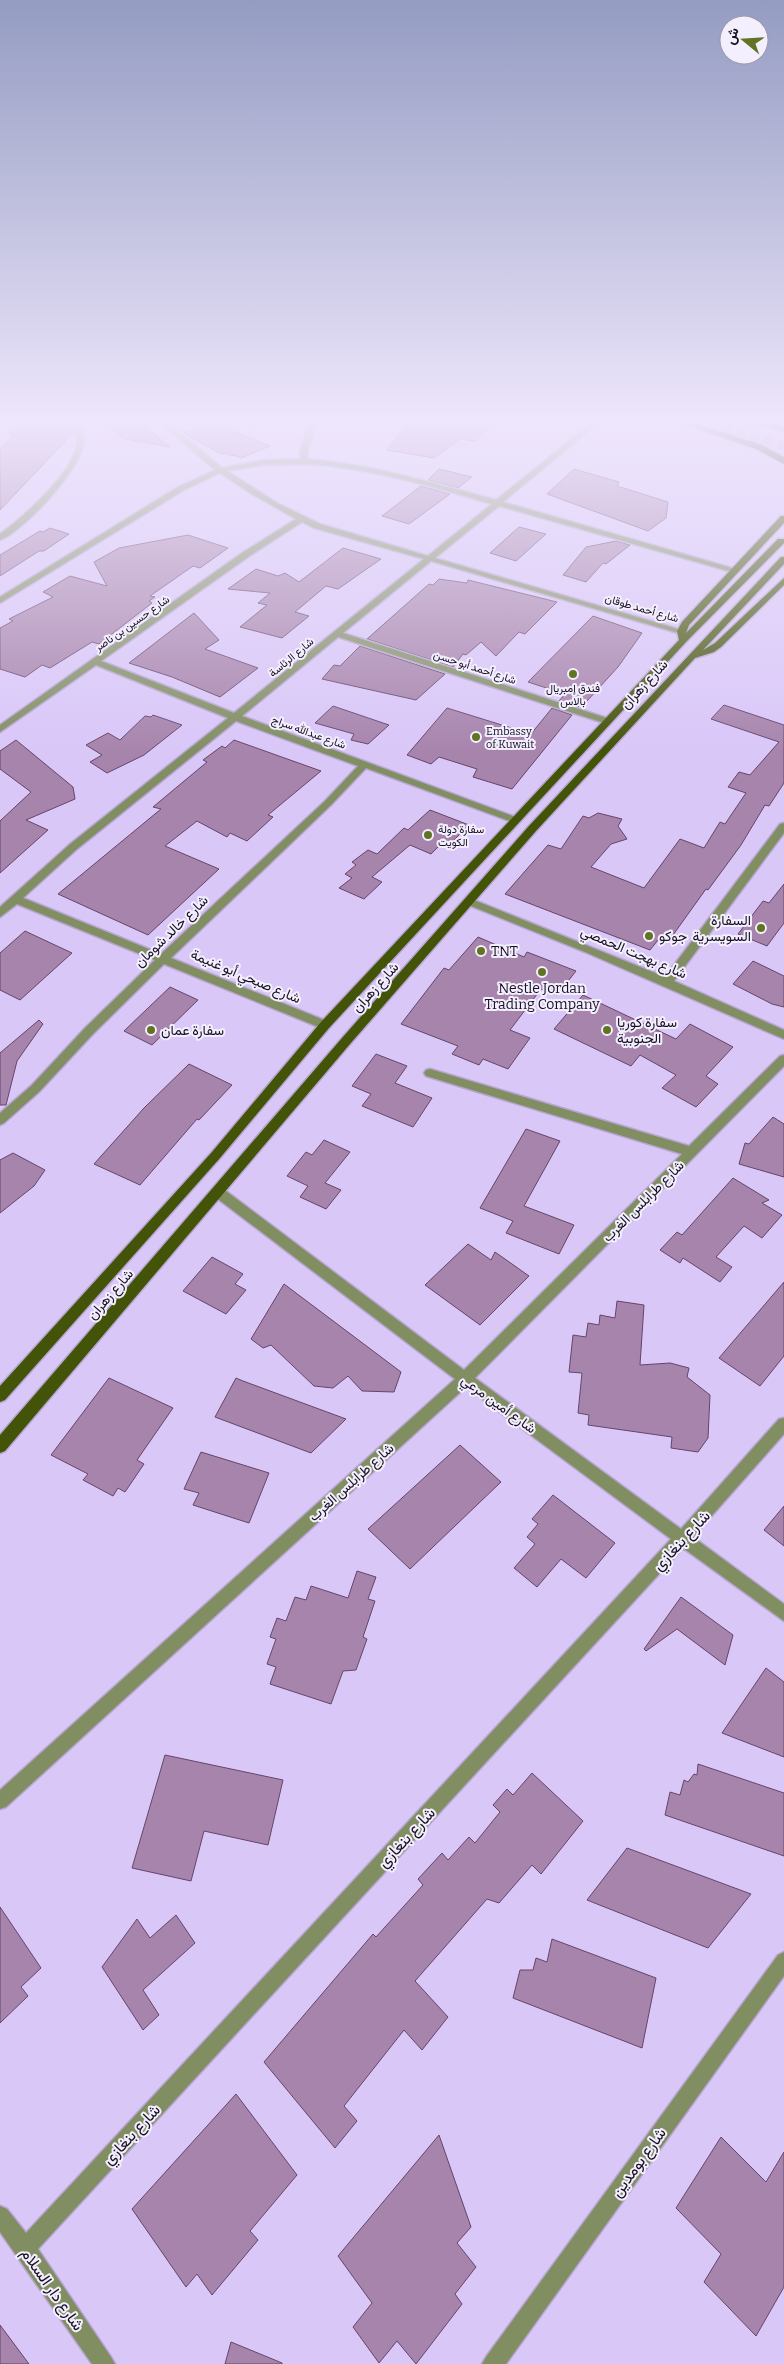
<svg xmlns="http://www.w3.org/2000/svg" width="784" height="2364" font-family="Bitter,Vazirmatn,serif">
<rect width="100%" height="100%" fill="#d9c7f8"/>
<path fill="#a784ac" stroke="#65456a" d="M42 421H60L73 433 0 510V449L13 437 8 431Z
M108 421H138L170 447 122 438Z
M410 421H494L475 441 460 439 434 458 387 450Z
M210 422 270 446 241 458 234 455 231 456 226 453 221 454 184 433Z
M439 469 472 477 458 488 428 480Z
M574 469 619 482 617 486 668 502 666 518 648 531 547 494Z
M421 486 450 494 409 524 382 516Z
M519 527 546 534 516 561 490 553Z
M50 528 69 534 44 551H39L0 576V555L40 531 43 532Z
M188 535 228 548 200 568 193 566 150 596 155 597 149 601 152 603 99 644 92 642 50 668 42 665 25 677 0 669V628L13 621 9 619 53 597 43 592 70 576 107 586 94 562 119 548Z
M616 541 630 545 606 564 603 563 586 582 563 575 586 547Z
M343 548 381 559 338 589 326 586 295 612 309 616 282 638 240 627 267 605 258 603 270 593 228 589 256 569 278 576 285 573 299 582Z
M439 579 467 583 468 580 557 602 525 634 519 632 496 656 481 642 466 655 463 654 453 667 367 639 429 584 433 585Z
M194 613 219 640 205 649 258 668 220 697 172 677 129 663Z
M593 616 642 633 618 667 587 701 584 700 578 707 559 701 565 694 528 682Z
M360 646 445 674 416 700 322 679 334 665 340 666Z
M724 705 784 725V783L769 806 765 805 741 845 708 890 706 889 668 942 658 940 650 950 505 894 548 845 561 849 583 816 589 818 598 813 622 819 618 826 627 839 611 844 591 867 644 888 680 839 704 848 720 822 725 824 746 793 728 787 739 772 750 775 779 742 711 719Z
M333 706 389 725 368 744 351 740 354 734 315 723Z
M447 708 531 734 552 708 572 715 512 789 473 777 477 769 439 757 431 764 407 755Z
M153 715 182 725 144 755 107 773 90 762 102 755 86 745 108 733 120 740 145 716 151 717Z
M16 740 73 787 75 799 26 820 48 830 0 873V821L31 792 0 769V751Z
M234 740 321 771 268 815 273 817 247 841 230 833 227 837 197 821 165 846 219 869 148 935 58 894 161 809 153 807 207 762 203 760 222 746 225 748Z
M430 810 469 825 449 845 442 843 431 854 410 845 372 877 382 882 364 899 339 888 352 878 345 874 356 865 352 862 368 850 377 854 404 828 408 830Z
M784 884V923L767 946 738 934 763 901 769 903Z
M25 931 72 953 20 1000 0 990V953Z
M478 937 524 957 527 952 576 971 557 995 541 989 510 1030 530 1038 508 1069 483 1059 479 1065 452 1054 458 1046 401 1024 444 968 449 970Z
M753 961 784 976V1007L772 1004 733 984Z
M170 987 198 1000 152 1045 124 1031Z
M583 995 676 1039 690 1024 733 1047 706 1076 718 1084 696 1107 662 1088 676 1075 640 1055 631 1066 554 1029Z
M39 1020 43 1024 17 1061 6 1105H0V1053Z
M376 1054 407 1066 395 1083 432 1098 413 1127 362 1106 371 1094 352 1086Z
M189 1064 232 1085 199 1120 197 1119 140 1185 94 1164 144 1108Z
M773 1117 784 1124V1177L739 1164 745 1143 749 1144Z
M526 1129 560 1141 524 1206 574 1225 559 1254 506 1233 513 1221 480 1208Z
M324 1140 350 1152 325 1183 341 1190 326 1209 300 1197 308 1186 287 1176 306 1152 312 1155Z
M13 1153 45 1170 34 1186 0 1213V1160Z
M733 1178 769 1200 762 1203 782 1215 762 1238 744 1226 716 1257 732 1267 720 1282 683 1258 680 1263 660 1250 677 1232 682 1235Z
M468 1244 491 1260 495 1252 529 1276 480 1325 425 1285Z
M212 1257 243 1274 235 1284 246 1290 226 1314 183 1291Z
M784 1282V1356L760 1386 719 1358Z
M284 1284 401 1372 394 1392 362 1391 348 1376 333 1388 314 1386 271 1345 263 1348 251 1339Z
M617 1301 644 1305 640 1365 670 1363 689 1368 687 1377 710 1395 708 1438 698 1452 671 1448 672 1437 588 1425 589 1415 578 1413 582 1373 569 1372 573 1335 586 1337 588 1323 599 1325 600 1315 615 1318Z
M109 1378 173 1408 137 1460 144 1464 125 1492 118 1488 113 1496 83 1480 88 1474 51 1455Z
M236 1378 243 1381 346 1419 311 1453 215 1417Z
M460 1445 501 1482 410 1569 368 1529Z
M201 1452 269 1473 249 1523 193 1505 199 1493 184 1489Z
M553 1495 615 1543 586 1578 561 1559 537 1587 514 1568 535 1544 527 1537 538 1524 532 1519Z
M784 1506V1546L764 1530Z
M357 1571 376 1577 368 1599 375 1601 363 1637 367 1639 356 1670 343 1671 331 1704 270 1684 276 1667 267 1664 276 1639 270 1637 277 1618 286 1621 295 1597 306 1600 311 1586 348 1598Z
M681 1597 733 1635 725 1665 677 1629 646 1651 644 1649Z
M766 1668 784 1682V1757L722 1733Z
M165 1755 283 1780 268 1845 204 1831 191 1881 132 1868Z
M698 1764 784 1793V1856L665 1815 670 1792 680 1795 684 1780 688 1782 694 1774 697 1775Z
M532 1773 583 1821 541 1874 532 1865 499 1903 487 1899 415 1981 448 2017 422 2050 404 2030 344 2106 357 2121 335 2148 264 2062 373 1934 376 1937 423 1885 418 1879 442 1853 448 1860 469 1837 475 1843 500 1812 493 1805 507 1789 513 1795Z
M627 1848 751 1894 708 1948 587 1900Z
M0 1907 41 1968 21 1987 28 1996 0 2023Z
M176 1915 195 1943 143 1990 159 2015 143 2030 102 1967 137 1919 150 1938Z
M552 1939 656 1978 642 2048 513 1998 520 1970H533L536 1958 547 1962Z
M236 2094 297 2175 250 2231 258 2240 212 2295 197 2274 186 2287 132 2209Z
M439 2135 471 2227 457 2243 476 2267 455 2294 462 2304 416 2364 397 2341 379 2363 353 2327 372 2303 338 2256Z
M721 2137 766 2182 784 2152V2287L756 2336 704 2282 721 2254 676 2208Z
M0 2325 29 2364H0Z
M231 2342 282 2363V2364H225Z"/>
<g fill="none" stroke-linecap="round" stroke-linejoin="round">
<path stroke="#b2a2cd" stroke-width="9" stroke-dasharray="9 5" stroke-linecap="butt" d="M724 427 784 446"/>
<defs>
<path id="minor" d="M69 421C76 424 83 429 84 437 88 463 23 532 0 540V534C22 518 80 468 77 438 77 431 70 427 65 423Z
M158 421H165L222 468 264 460 300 459V449L311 421H318L308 449 307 459C372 464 433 483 496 500L594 421H601L503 502 739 570 732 572 499 506 435 558 685 631 678 633 431 561 343 633 610 719V723H604L338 637 242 716 518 818V822H512L366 768 331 805 171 958 329 1022 331 1025 329 1028H321L164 964 93 1034 39 1092 4 1123 0 1125V1113L31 1086 85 1028 155 960 17 904 0 917V907L69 845 228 718 96 665 0 732V725L242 553 296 519 252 494 220 473 184 490 0 603V597L178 487 215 470ZM306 464C370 468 430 486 492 504L428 556 320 524 277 503 227 471 264 465ZM302 522 314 528 424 559 234 713 101 661 248 557ZM236 721 358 766 325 801 161 954 23 898 77 849Z
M784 823V833L674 981 784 1030V1039L585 952 466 904 465 902 466 900H474L665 977 780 824Z
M784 1055V1066L475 1378 681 1529 779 1419 784 1418V1434L693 1537 784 1604V1621L683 1548 38 2249 111 2357 115 2364H92L0 2232V2206L7 2209 26 2233 671 1539 466 1387 6 1807 0 1809V1790L455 1379 214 1196 212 1192 214 1188H222L464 1370 682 1154 426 1076 424 1073 426 1070 430 1069 689 1146 780 1056Z
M784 1952V1976L506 2364H482L486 2357 778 1955Z"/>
<path id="major" d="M781 516H784V523L689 625 686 633 778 539H784V543L686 642 329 1028 220 1158 5 1400 0 1402V1386L212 1152 321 1022 679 640 677 631 682 622Z
M781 557H784V564L703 650 715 643 784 578V585L721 647 714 652 695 658 536 831 350 1044 5 1451 0 1453V1435L342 1038 528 827Z"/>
<path id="highway" d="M676 421H688L762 445 784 457V464L756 449Z
M723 421H734L735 422 731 425Z
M744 421H758L784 426V432Z"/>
</defs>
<use href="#minor" stroke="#b6a6d1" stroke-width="3"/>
<use href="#major" stroke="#b6a6d1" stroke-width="3"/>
<use href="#highway" stroke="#b6a6d1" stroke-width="3"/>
<use href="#minor" fill="#818e62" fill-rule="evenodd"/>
<use href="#major" fill="#435307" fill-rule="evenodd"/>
<use href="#highway" fill="#323b18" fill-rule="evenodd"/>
</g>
<linearGradient id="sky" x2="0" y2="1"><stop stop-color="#949cc2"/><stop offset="0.56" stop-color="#eee6fc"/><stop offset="1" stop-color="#eee6fc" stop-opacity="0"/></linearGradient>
<rect width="784" height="752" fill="url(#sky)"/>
<g fill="#607423" stroke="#f4effe" stroke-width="2">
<circle cx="573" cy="674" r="5"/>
<circle cx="476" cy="737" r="5"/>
<circle cx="428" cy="835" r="5"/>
<circle cx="761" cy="928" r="5"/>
<circle cx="649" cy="936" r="5"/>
<circle cx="481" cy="951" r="5"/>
<circle cx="542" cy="972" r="5"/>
<circle cx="151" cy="1030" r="5"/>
<circle cx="607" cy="1030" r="5"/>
</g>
<g text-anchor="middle" stroke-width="4" stroke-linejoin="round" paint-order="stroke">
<g font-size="11" fill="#171021" stroke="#f4effe">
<text transform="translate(642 608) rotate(16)" y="4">شارع أحمد طوقان</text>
<text transform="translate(132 623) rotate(-35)" y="4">شارع حسين بن ناصر</text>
<text transform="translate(291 657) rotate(-40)" y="4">شارع الرئاسة</text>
<text transform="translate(475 667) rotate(18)" y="4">شارع أحمد أبو حسن</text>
<text transform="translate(309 732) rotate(20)" y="4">شارع عبدالله سراج</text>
</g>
<g font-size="11" fill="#171021" stroke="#f4effe" text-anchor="start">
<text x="573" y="692" text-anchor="middle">فندق إمبريال<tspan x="573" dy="13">بالاس</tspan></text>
<text x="486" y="735">Embassy<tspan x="486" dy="13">of Kuwait</tspan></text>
<text x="438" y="833">سفارة دولة<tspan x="438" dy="13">الكويت</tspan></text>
</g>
<g font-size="14" fill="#171021" stroke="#f4effe">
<text transform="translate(644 684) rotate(-47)" y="5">شارع زهران</text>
<text transform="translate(171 931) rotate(-44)" y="5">شارع خالد شومان</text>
<text transform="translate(634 952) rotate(23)" y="5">شارع بهجت الحمصي</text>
<text transform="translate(246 976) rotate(23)" y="5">شارع صبحي أبو غنيمة</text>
<text transform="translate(375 987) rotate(-48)" y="5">شارع زهران</text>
<text transform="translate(643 1201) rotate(-45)" y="5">شارع طرابلس الغرب</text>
<text transform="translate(110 1294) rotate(-49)" y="5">شارع زهران</text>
<text transform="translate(499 1404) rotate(36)" y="5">شارع أمين مرعي</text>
<text transform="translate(351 1482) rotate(-42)" y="5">شارع طرابلس الغرب</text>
</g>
<g font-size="14" fill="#171021" stroke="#f4effe" text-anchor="start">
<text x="751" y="925" text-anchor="end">السفارة<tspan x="751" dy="16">السويسرية</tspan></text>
<text x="659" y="941">جوكو</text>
<text x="491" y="956">TNT</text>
<text x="542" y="993" text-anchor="middle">Nestle Jordan<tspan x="542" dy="16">Trading Company</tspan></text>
<text x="617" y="1027">سفارة كوريا<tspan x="617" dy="16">الجنوبية</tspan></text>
<text x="161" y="1035">سفارة عمان</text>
</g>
<g font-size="16" fill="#171021" stroke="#f4effe">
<text transform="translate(681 1540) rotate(-47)" y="6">شارع بنغازي</text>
<text transform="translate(406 1837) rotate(-47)" y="6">شارع بنغازي</text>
<text transform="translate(131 2134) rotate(-47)" y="6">شارع بنغازي</text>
<text transform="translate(638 2162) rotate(-54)" y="6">شارع بومدين</text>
<text transform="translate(53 2289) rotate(55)" y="6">شارع دار السلام</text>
</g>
</g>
<g transform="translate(744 40) rotate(288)"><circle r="24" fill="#f4effe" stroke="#9c96a6"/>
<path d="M0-4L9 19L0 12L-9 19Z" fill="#607423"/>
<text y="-8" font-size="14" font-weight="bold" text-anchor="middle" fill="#171021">ش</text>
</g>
</svg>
